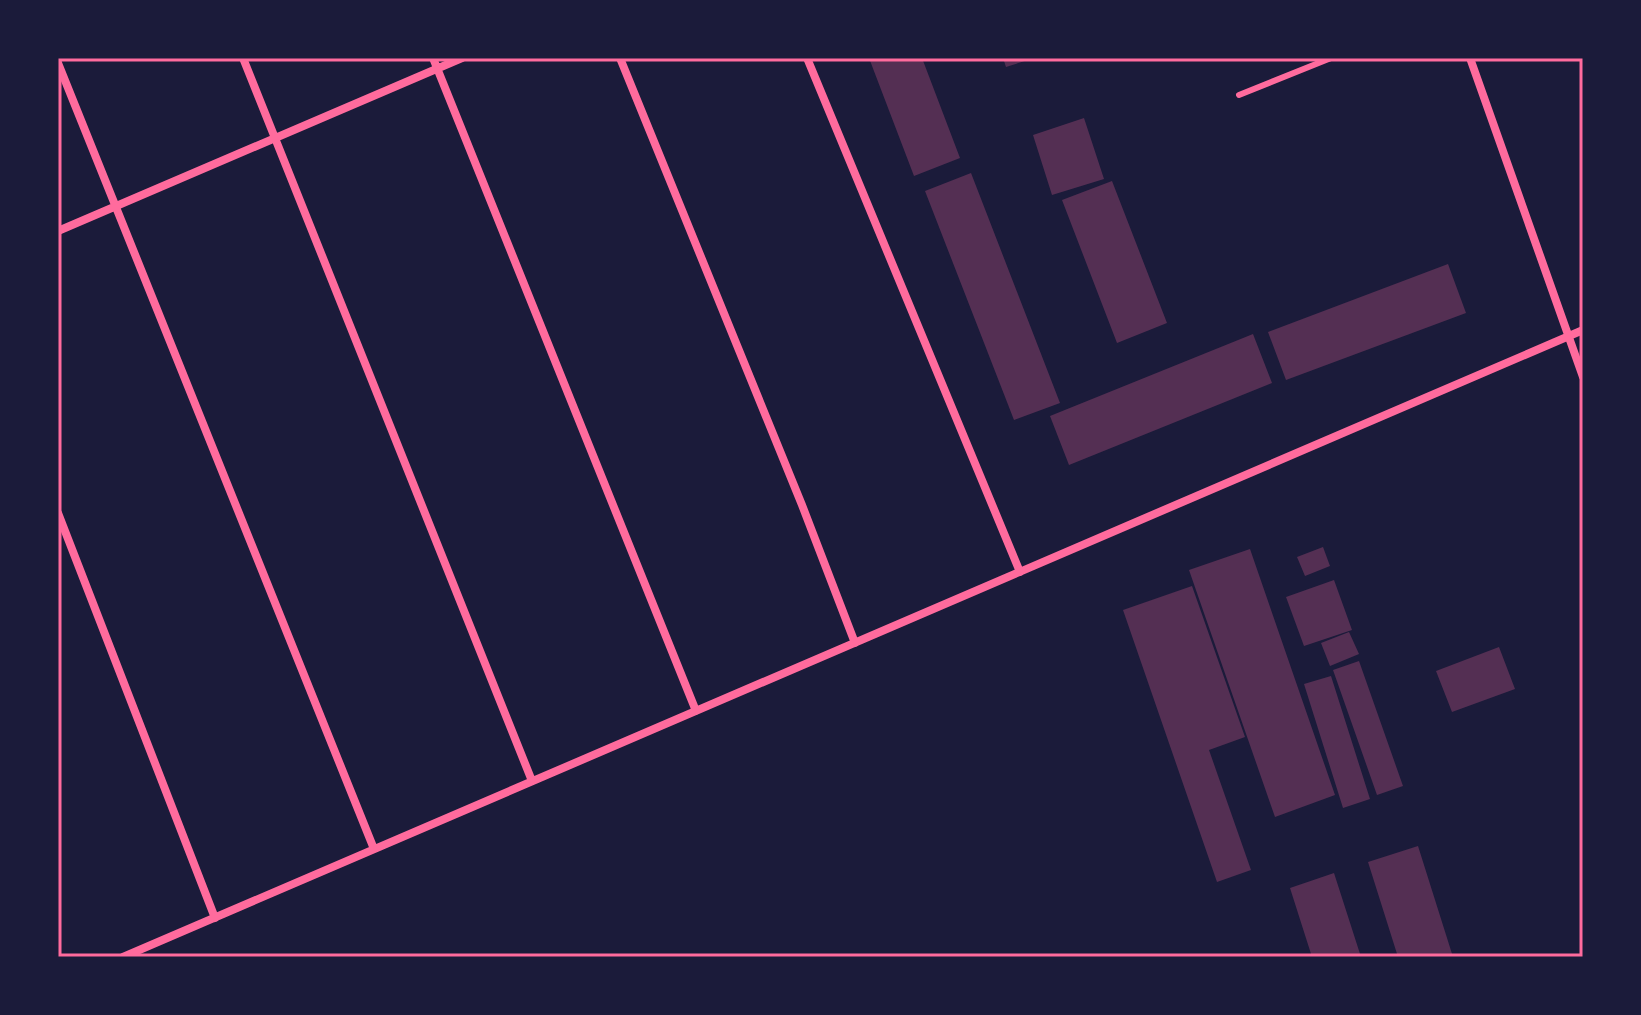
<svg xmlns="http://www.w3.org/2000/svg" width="1641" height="1015" font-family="'Open Sans',sans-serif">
<rect width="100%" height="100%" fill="#1b1b3a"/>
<path fill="#542f53" d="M869 58H922L960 158 914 176Z
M1003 58H1031V59L1006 67Z
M1084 118 1104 179 1052 195 1033 135Z
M971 173 1060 403 1014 420 925 191Z
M1112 181 1167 323 1117 343 1062 200Z
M1448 264 1466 313 1286 380 1268 332Z
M1253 334 1272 383 1069 465 1050 416Z
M1323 547 1330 566 1305 576 1297 557Z
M1250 549 1335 795 1275 817 1189 570Z
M1334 580 1352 630 1304 646 1286 597Z
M1192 586 1245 737 1209 750 1251 870 1217 882 1123 610Z
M1349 632 1359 654 1330 666 1321 643Z
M1499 647 1515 689 1452 712 1436 671Z
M1359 661 1403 786 1377 795 1333 670Z
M1331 676 1370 799 1343 808 1304 684Z
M1418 846 1453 957H1398L1368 862Z
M1334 873 1361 957H1312L1290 888Z"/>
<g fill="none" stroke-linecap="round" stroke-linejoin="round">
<path stroke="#ff6b9d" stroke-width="6" d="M1239 95 1331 58"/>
<path stroke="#ff6b9d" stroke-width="8" d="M243 58 532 781
M433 58 696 711
M620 58 802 505 855 643
M807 58 1020 572
M1470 58 1583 377
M58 63 374 849
M58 231 462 58
M58 513 215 918
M123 957 1583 330"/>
</g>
<rect width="1641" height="1015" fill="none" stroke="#1b1b3a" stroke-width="120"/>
<rect x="60" y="60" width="1521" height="895" fill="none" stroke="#ff6b9d" stroke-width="3"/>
</svg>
